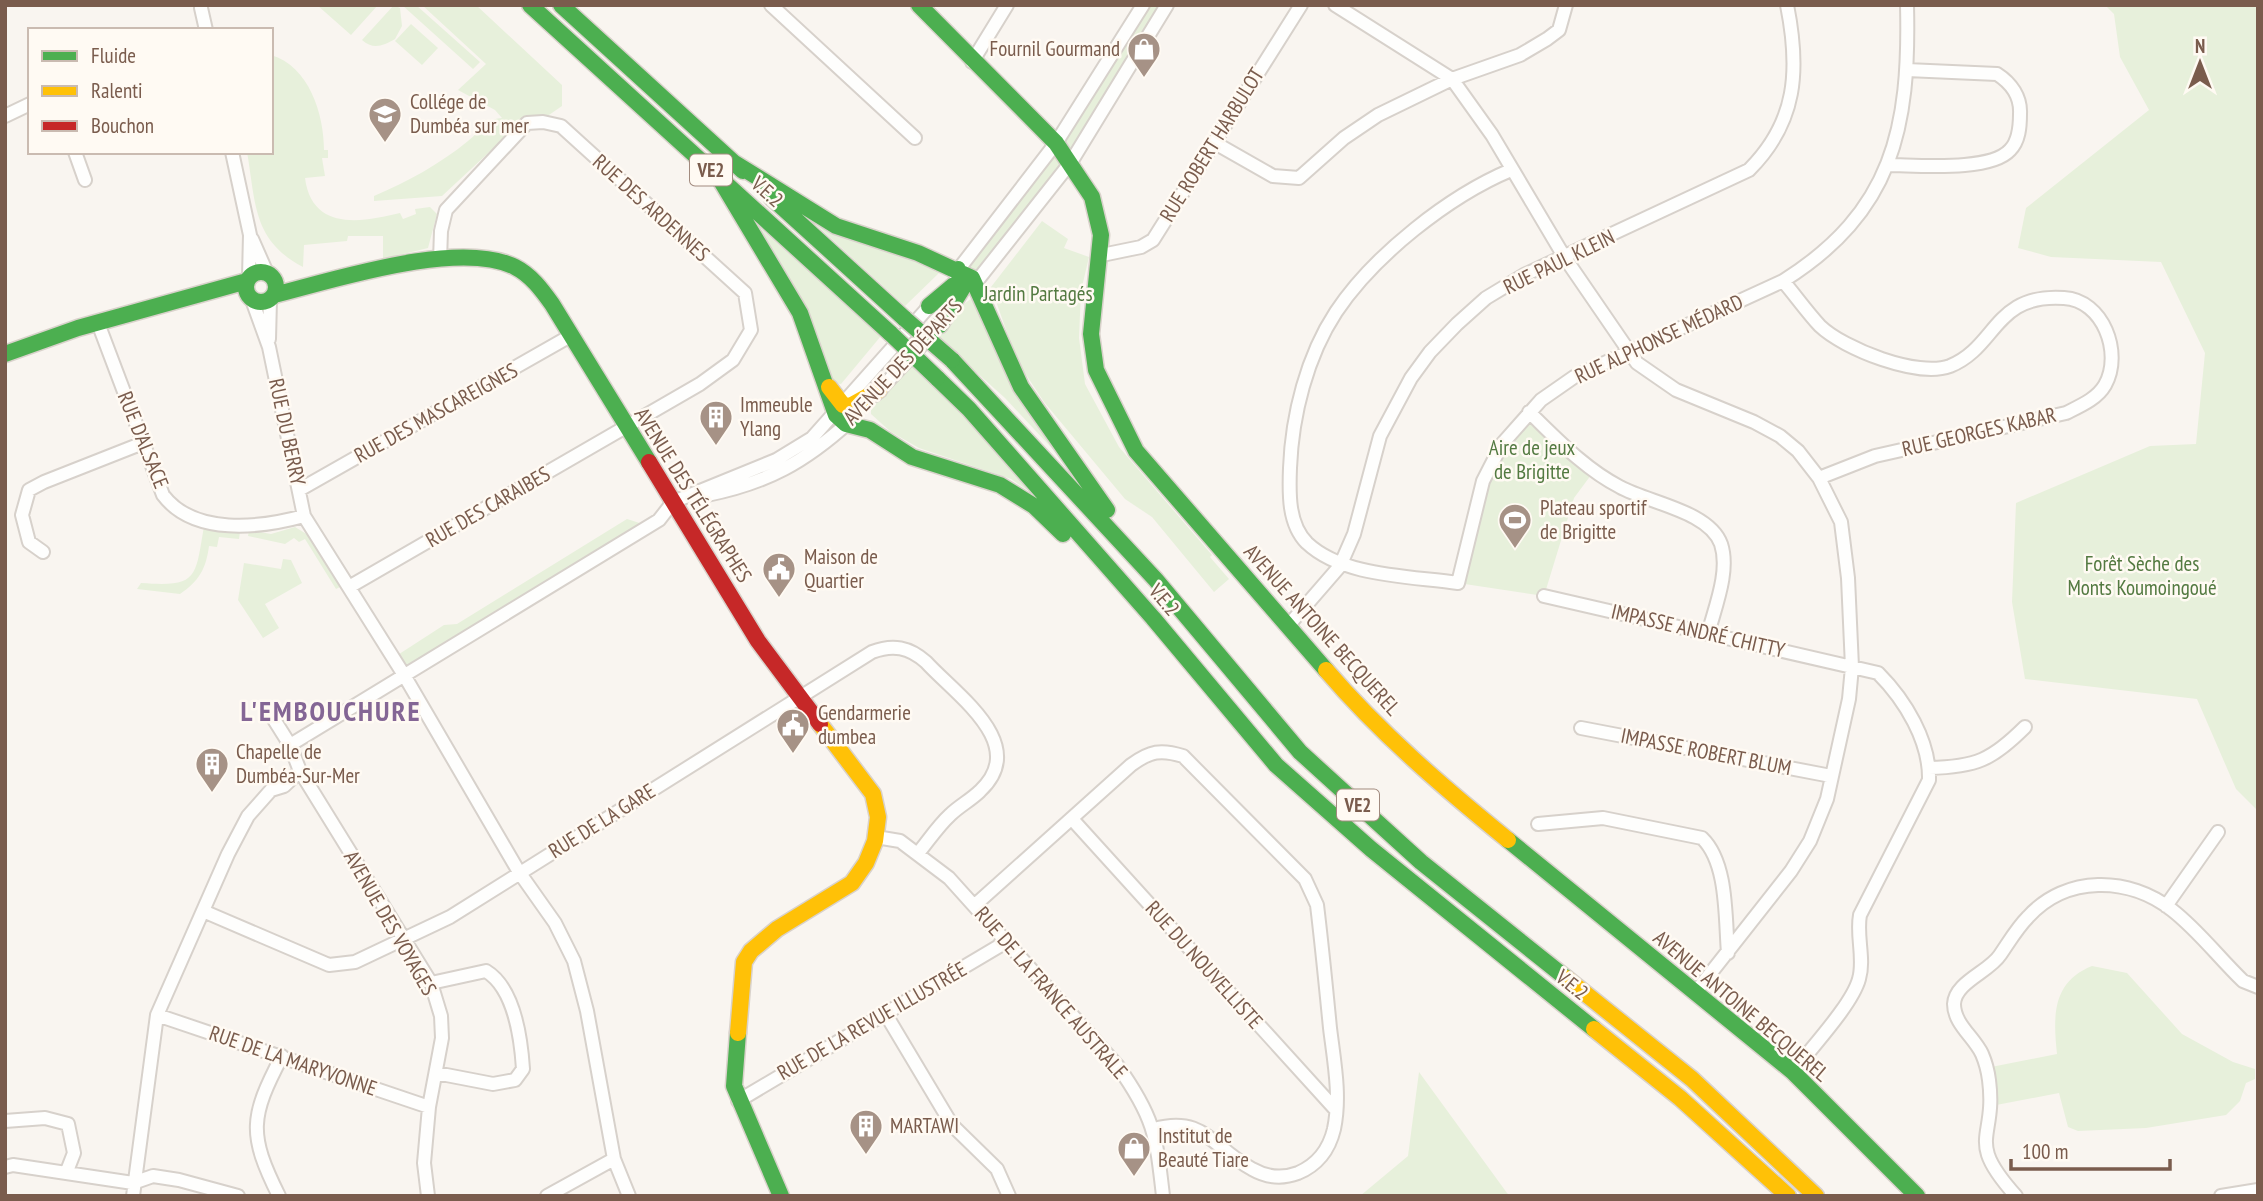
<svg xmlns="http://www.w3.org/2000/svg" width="2263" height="1201" font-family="'PT Sans Narrow',sans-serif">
<rect width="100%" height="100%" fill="#f9f5f0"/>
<path fill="#e7f0db" d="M317 5H378L351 35Z
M394 5 400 8 402 26 395 39C383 46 373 50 362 40Z
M402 5H416L480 62 473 69Z
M422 5H476L562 85V106L546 117H527L442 196 374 201V196C407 182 440 164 468 141 481 131 486 119 502 118L495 110 458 90 486 64Z
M1143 5H1167L1108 102 974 284 958 269 1056 143Z
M2105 5H2258V811L2236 789 2197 699 2025 679 2012 602 2016 503 2150 446 2196 444 2205 353 2161 262 2051 257 2018 248 2026 208 2149 110 2120 57 2114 14Z
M411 24 438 48 422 65 395 41Z
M271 55C309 66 324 114 324 150H328V158H322L325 176 305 178C312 232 363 222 400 213L403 219 416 214 415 209 430 207 437 214 428 248 383 259V236H348L347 241 304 245 303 267C252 240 256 203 247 152H271Z
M812 221 924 258 939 273 905 306Z
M1042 221 1068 239 1064 248 1089 257 1081 291 1079 338 1085 384 1119 447 1212 555 1210 557 1229 579 1214 592 1152 517 1125 499 1044 402 1017 361 991 287Z
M759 227 881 336 841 384 833 383Z
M971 299 1075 473 1005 398 937 337 965 303Z
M913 363 1039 498 1011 479 919 448 891 432 871 414V409Z
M1529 412 1594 471 1574 498 1544 596 1458 583 1483 481Z
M627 519 649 526 404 675 393 658 444 625 457 624Z
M204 526 240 532 239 539 219 537 217 547 209 546C206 569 199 581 180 594L137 589 141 583C198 587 195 579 204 526Z
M295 527 313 538 342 586 336 589 305 539 299 542 294 538 285 544 248 536 249 530 271 534Z
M283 559 291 560 302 583 265 604 279 628 263 638 238 600 244 563 281 569Z
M2092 966 2127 973 2182 1034 2233 1062 2255 1069V1079L2246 1083 2240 1101 2226 1115 2146 1128 2078 1131 2068 1127 2059 1093 1991 1106 1986 1068 2057 1054C2053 1016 2052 982 2092 966Z
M1419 1072 1507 1193 1510 1196H1360L1408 1156Z"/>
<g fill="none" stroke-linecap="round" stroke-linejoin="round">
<defs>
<path id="street" d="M771 5 915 138
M1335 5 1452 79 1492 135 1565 258 1637 363 1676 390 1754 422 1780 436 1798 451 1819 478 1841 522 1848 578 1852 667 1849 699 1827 799 1810 841 1791 871 1695 993
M201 8 206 30
M972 62 1007 5
M5 116 30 104
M1215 143 1273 176 1299 178 1344 138 1378 115 1452 79 1520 55 1547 39 1559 30 1566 5
M75 152 85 180
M232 152 250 235 249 277
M1888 165C1917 165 1990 172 2010 150 2019 141 2020 127 2020 114 2021 97 2011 83 1997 74L1907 70
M1511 170C1449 196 1374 255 1336 312 1307 356 1292 415 1290 468 1289 493 1288 524 1307 543 1343 577 1411 576 1458 583L1483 481 1502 444 1541 400 1574 377 1783 281C1893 212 1910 128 1907 5
M252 239 267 273
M1102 255 1141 247 1153 240 1301 5
M955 274 1056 143 1143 5
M1783 281C1795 295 1807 312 1820 326 1844 349 1918 378 1950 366 1997 347 1994 293 2064 298 2103 300 2123 353 2105 385 2097 399 2080 406 2066 413L1875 456 1819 478
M973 286 1071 162 1167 5
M252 300 269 347 304 516 404 675 519 872 555 923 574 961 587 1011 614 1159 629 1196
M98 323 163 495C194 536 260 528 304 516
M269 339 270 300
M875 395 932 334
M1529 412C1558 440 1585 469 1620 487 1649 503 1709 511 1721 544 1730 571 1715 607 1708 634
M299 490 572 335
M707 495C767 483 805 462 850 421
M43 552 29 542 22 515 29 490 44 482 143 443
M349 587 700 384 733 360 751 330 745 293 561 126 543 122 527 123 446 210 441 231 440 260
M1544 596 1878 673C1905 700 1930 741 1929 780L1860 915C1856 936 1865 959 1859 979 1852 1005 1810 1049 1793 1072
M1288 626 1340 566 1354 534 1380 436 1411 378 1430 352 1457 324 1486 298 1524 275 1749 170C1797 122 1800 70 1787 5
M268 710 290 745 300 771 431 983 441 1016 442 1038 429 1107 424 1163 428 1196
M1581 728 1831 776
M290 745 659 520 673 502 776 460 812 438 933 302
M1929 768C1976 767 1992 760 2025 727
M1072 819 1336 1110
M1538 824 1603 818 1702 838C1728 863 1725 918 1728 953
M876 837 900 841 949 878 1117 1065C1154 1117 1156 1134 1163 1196
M975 905 1131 765C1150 751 1161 749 1183 756L1305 879 1317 905C1322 946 1326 987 1330 1028 1334 1061 1341 1096 1334 1129 1329 1150 1317 1165 1298 1173 1282 1179 1266 1177 1252 1169 1211 1147 1204 1115 1154 1129
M2166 906 2218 832
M203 911 329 965 355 962 450 917 872 652C893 644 909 647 926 662 957 696 1030 744 980 791 971 800 959 806 950 815 938 826 929 840 919 852
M431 983 486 971C514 988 521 1038 523 1069L515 1080 493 1084 436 1073
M885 1013 952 1125 997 1169 1009 1196
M157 1015 429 1107
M738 1101 1006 942
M5 1121 45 1118 68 1124 74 1153 67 1171
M5 1167 13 1165 133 1183 153 1176 179 1180 238 1196
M133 1196 157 1015 228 854 248 816 271 790 284 786 300 771
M279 1196C248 1134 250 1117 282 1056
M547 1196 614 1159
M2016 1196C1964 1138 1997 1141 1989 1080 1988 1072 1985 1061 1982 1054 1974 1037 1954 1024 1954 1004 1955 982 1989 972 2000 955 2009 942 2017 928 2028 917 2066 875 2129 876 2172 910 2198 930 2219 958 2243 981L2258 987
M2221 1196 2258 1190"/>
<path id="fast" d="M530 5 891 334
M561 5 743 171
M919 5 1056 143 1092 197 1101 235 1091 334 1096 370 1136 451 1326 670
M733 162 836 226 918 253 972 278 1021 387 1107 510
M718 176 800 313 836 415 846 424 870 430 912 457 1000 485 1034 506 1063 534
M772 198 905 319
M246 287a15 15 0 1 1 30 0a15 15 0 1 1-30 0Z
M274 295C334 280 459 239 515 267 531 275 542 290 552 304L649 462
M929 306 954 285 965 283
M940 325 962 289 958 269
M5 354 78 328 247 281
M952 360 1156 580 1300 752 1421 862 1566 978
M937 378 969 409 1153 618 1276 765 1371 849 1594 1029
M1508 840 1793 1072 1917 1196
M738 1033 734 1086 781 1196"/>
<path id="slow" d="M829 387 843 405 850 406 879 390
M1326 670C1380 733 1444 788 1508 840
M1566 978 1692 1079 1816 1196
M1594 1029 1680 1098 1788 1196
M738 1033 744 962 751 951 777 929 852 883 866 863 875 841 878 817 873 794 820 724"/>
<path id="jam" d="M649 462 758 641 820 724"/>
</defs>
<use href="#street" stroke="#d7d1cb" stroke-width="16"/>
<use href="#fast" stroke="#d9d2cb" stroke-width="19"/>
<use href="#slow" stroke="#d9d2cb" stroke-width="19"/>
<use href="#jam" stroke="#d9d2cb" stroke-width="19"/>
<use href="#street" stroke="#fefefd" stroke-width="12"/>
<use href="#fast" stroke="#4caf50" stroke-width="16"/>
<use href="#slow" stroke="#ffc107" stroke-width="16"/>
<use href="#jam" stroke="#c62828" stroke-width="16"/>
<defs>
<path id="fast-bridge" d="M905 319 952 360
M891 334 937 378"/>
</defs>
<use href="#fast-bridge" stroke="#dad1cc" stroke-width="19" stroke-linecap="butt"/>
<use href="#fast-bridge" stroke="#4caf50" stroke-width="16"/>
</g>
<defs>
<symbol id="shop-pin" viewBox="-11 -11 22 30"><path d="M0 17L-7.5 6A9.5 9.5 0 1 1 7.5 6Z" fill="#a69286" stroke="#fffaf3"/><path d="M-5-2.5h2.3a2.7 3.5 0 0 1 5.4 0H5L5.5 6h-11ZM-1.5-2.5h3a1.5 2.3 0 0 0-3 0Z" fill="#fff"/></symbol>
<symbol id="school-pin" viewBox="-11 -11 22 30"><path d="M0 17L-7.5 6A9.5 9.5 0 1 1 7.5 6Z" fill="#a69286" stroke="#fffaf3"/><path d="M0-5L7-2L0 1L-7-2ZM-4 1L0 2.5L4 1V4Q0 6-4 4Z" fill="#fff"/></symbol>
<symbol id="building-pin" viewBox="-11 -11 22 30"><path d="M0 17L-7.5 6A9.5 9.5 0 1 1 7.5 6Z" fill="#a69286" stroke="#fffaf3"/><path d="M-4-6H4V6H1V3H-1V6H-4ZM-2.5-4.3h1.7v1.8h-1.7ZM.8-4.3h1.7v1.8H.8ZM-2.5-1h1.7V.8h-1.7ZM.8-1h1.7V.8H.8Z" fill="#fff"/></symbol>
<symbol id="stadium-pin" viewBox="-11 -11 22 30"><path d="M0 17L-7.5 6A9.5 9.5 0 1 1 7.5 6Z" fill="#a69286" stroke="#fffaf3"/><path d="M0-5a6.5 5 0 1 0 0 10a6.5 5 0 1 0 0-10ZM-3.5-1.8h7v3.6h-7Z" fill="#fff"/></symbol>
<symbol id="civic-pin" viewBox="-11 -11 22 30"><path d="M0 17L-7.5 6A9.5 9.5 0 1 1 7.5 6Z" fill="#a69286" stroke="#fffaf3"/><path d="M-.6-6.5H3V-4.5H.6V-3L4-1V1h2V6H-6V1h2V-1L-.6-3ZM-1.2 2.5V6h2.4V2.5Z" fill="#fff"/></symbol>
</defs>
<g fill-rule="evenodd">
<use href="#shop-pin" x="1125" y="30" width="38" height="52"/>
<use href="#school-pin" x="366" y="95" width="38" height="52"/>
<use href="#building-pin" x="697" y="398" width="38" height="52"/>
<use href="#stadium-pin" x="1496" y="501" width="38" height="52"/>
<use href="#civic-pin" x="760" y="550" width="38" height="52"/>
<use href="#civic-pin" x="774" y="706" width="38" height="52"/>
<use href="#building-pin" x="193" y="745" width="38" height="52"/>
<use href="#building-pin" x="847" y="1107" width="38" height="52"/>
<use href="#shop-pin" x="1115" y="1129" width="38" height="52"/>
</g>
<g text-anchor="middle" stroke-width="5" stroke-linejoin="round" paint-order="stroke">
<g fill="#fffaf3" stroke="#a28b7f" stroke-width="2">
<rect x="690" y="154.5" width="42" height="31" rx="5"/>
<rect x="1337" y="789.5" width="42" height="31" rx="5"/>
</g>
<g font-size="19" font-weight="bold" fill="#7a5c4d">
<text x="711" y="177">VE2</text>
<text x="1358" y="812">VE2</text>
</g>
<g font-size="21" fill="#7a5c4d" stroke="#fffaf3" text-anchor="start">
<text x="1120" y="56" text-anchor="end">Fournil Gourmand</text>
<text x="410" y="109">Collége de<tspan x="410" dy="24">Dumbéa sur mer</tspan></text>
<text x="740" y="412">Immeuble<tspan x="740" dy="24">Ylang</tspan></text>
<text x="1540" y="515">Plateau sportif<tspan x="1540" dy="24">de Brigitte</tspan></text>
<text x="804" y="564">Maison de<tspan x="804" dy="24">Quartier</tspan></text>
<text x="818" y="720">Gendarmerie<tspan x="818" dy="24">dumbea</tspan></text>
<text x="236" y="759">Chapelle de<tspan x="236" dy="24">Dumbéa-Sur-Mer</tspan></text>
<text x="890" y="1133">MARTAWI</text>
<text x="1158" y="1143">Institut de<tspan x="1158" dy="24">Beauté Tiare</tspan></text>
</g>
<g font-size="21" fill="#7a5c4d" stroke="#fffaf3">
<text transform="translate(1212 145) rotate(-58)" y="7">RUE ROBERT HARBULOT</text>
<text transform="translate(767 192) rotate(42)" y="7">V.E.2</text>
<text transform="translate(651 208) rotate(42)" y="7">RUE DES ARDENNES</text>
<text transform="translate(1559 262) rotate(-26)" y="7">RUE PAUL KLEIN</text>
<text transform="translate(1659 339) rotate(-25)" y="7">RUE ALPHONSE MÉDARD</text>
<text transform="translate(903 362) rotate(-47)" y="7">AVENUE DES DÉPARTS</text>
<text transform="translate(436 413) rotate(-29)" y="7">RUE DES MASCAREIGNES</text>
<text transform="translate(287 432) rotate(78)" y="7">RUE DU BERRY</text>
<text transform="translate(1979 432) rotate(-13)" y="7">RUE GEORGES KABAR</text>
<text transform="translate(143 440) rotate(68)" y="7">RUE D'ALSACE</text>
<text transform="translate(693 495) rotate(58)" y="7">AVENUE DES TÉLÉGRAPHES</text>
<text transform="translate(488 507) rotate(-30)" y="7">RUE DES CARAIBES</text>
<text transform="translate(1164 600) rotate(50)" y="7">V.E.2</text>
<text transform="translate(1322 630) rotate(48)" y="7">AVENUE ANTOINE BECQUEREL</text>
<text transform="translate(1698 631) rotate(13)" y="7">IMPASSE ANDRÉ CHITTY</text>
<text transform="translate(1706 752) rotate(11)" y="7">IMPASSE ROBERT BLUM</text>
<text transform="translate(602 821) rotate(-32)" y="7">RUE DE LA GARE</text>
<text transform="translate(390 923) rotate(60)" y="7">AVENUE DES VOYAGES</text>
<text transform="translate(1204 965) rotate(48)" y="7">RUE DU NOUVELLISTE</text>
<text transform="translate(1572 985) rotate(39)" y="7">V.E.2</text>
<text transform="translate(1051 993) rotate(49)" y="7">RUE DE LA FRANCE AUSTRALE</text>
<text transform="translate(1741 1006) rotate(40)" y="7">AVENUE ANTOINE BECQUEREL</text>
<text transform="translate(872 1021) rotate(-30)" y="7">RUE DE LA REVUE ILLUSTRÉE</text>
<text transform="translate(293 1061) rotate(19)" y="7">RUE DE LA MARYVONNE</text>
</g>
<g font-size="21" fill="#537a41" stroke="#fffaf3">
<text x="1038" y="301">Jardin Partagés</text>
<text x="1532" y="455">Aire de jeux<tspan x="1532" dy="24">de Brigitte</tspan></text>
<text x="2142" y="571">Forêt Sèche des<tspan x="2142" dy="24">Monts Koumoingoué</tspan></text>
</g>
<g font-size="28" font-weight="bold" letter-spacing="2" fill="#846695" stroke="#fffaf3">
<text x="331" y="721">L'EMBOUCHURE</text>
</g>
</g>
<rect width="2263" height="1201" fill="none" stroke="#7a5c4d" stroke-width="14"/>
<rect x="28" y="28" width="245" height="126" fill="#fffaf3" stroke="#cabbb1" stroke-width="2"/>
<rect x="42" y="51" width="35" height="10" fill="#4caf50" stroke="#cabbb1" stroke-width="2"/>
<text x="91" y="63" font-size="21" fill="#7a5c4d">Fluide</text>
<rect x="42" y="86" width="35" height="10" fill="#ffc107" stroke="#cabbb1" stroke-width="2"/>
<text x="91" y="98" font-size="21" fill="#7a5c4d">Ralenti</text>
<rect x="42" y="121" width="35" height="10" fill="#c62828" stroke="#cabbb1" stroke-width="2"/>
<text x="91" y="133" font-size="21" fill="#7a5c4d">Bouchon</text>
<g transform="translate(2200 63)" stroke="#fffaf3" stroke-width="5" paint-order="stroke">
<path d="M0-5L12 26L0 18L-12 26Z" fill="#7a5c4d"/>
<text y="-10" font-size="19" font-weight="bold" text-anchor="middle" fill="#7a5c4d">N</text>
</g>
<path d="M2011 1159v10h159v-10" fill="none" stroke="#7a5c4d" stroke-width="3.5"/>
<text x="2022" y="1159" font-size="21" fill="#7a5c4d" stroke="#fffaf3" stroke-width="5" paint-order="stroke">100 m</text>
</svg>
